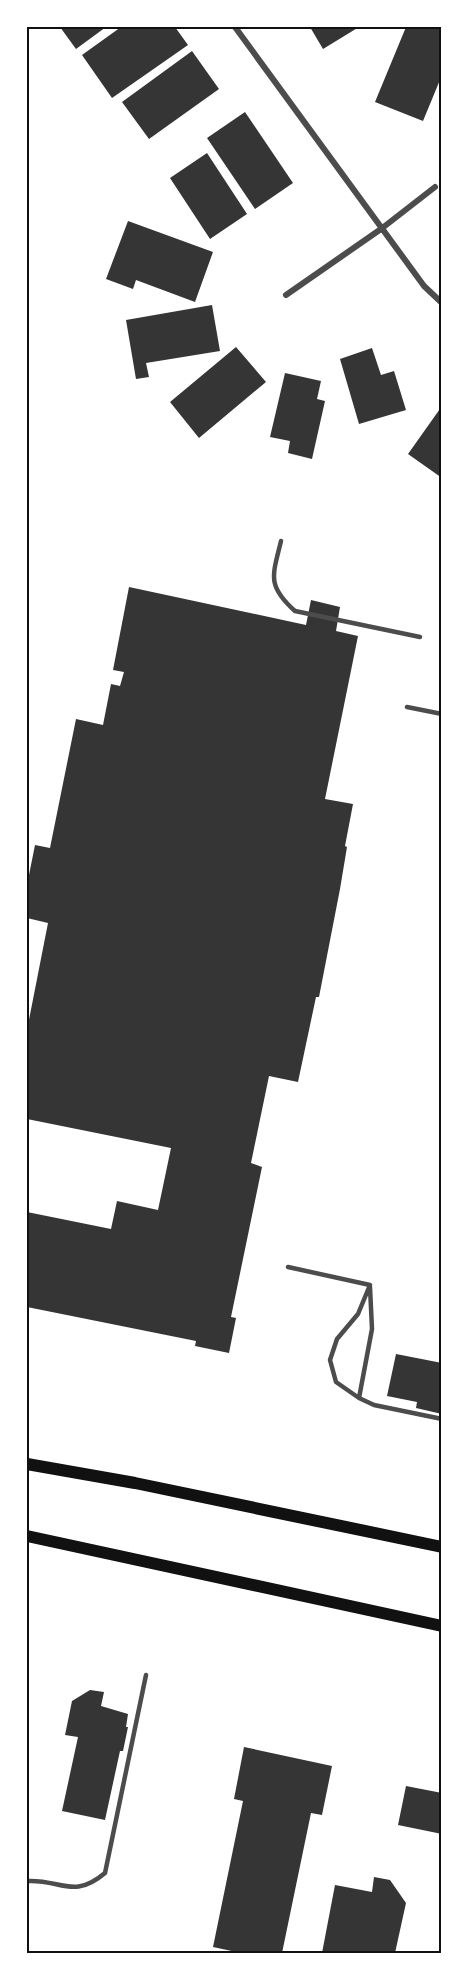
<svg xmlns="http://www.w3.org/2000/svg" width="469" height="1980" font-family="'Public Sans',sans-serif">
<rect width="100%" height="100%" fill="#fff"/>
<path fill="#353535" d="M60 27H106L76 49Z
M121 27H175L188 45 112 98 82 55Z
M310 27H359L323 49Z
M406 27H438L442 29V75L423 121 375 102Z
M192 51 219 89 149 139 122 102Z
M245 112 293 183 255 209 207 138Z
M207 153 247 214 210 239 170 178Z
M128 221 213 252 195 302 136 280 133 289 106 279Z
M212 305 220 351 146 363 149 377 136 379 126 320Z
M236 347 266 382 199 438 170 402Z
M372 348 381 375 394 371 406 410 359 424 340 359Z
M285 373 321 381 317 399 325 401 312 459 288 453 290 441 270 437Z
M442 406V478L408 454Z
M129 587 306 625 311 600 340 607 336 631 358 636 325 799 353 804 345 846 347 847 340 889 319 997H316L298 1082 269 1076 251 1163 262 1167 231 1317 236 1318 229 1353 195 1346 196 1341 27 1307V1212L111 1229 117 1201 158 1210 171 1148 27 1119V1030L48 923 27 918V885L35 845 50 848 76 719 103 725 111 684 120 686 124 672 113 670Z
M396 1354 442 1363V1414L416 1408 417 1402 387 1396Z
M90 1690 104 1692 101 1706 128 1714 126 1727H128L123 1751H120L105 1820 62 1811 78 1737 65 1735 72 1701Z
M244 1747 332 1766 322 1815 311 1813 282 1953H241L213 1947 243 1801 234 1799Z
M406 1786 442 1793V1834L398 1825Z
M374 1877 390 1880 406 1903 395 1953H322L335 1885 372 1892Z"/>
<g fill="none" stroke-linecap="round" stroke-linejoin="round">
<path stroke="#4c4c4c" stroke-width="4.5" d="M281 541C273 575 266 585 295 611L420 637
M407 707 442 714
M288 1267 370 1285
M370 1285 358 1314 337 1339 330 1360 336 1382 359 1398 374 1405 442 1419
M359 1398 372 1329 370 1287
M27 1881C61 1879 73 1900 105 1873L146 1675"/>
<path stroke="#4c4c4c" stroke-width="6" d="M235 27 424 286 442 303
M286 295 381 229 435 187"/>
<path stroke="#111" stroke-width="12" d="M27 1464 135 1483 442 1547
M27 1536 442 1626"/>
</g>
<rect width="469" height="1980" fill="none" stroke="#ffffff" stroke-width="57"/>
<rect x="28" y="28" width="412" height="1924" fill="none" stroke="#111" stroke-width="2"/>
</svg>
